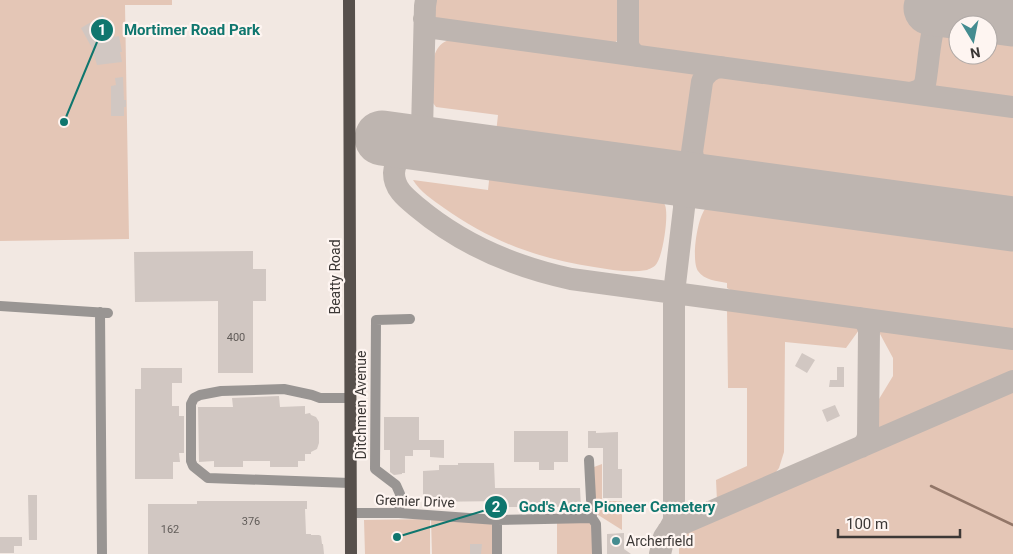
<svg xmlns="http://www.w3.org/2000/svg" width="1013" height="554" font-family="Roboto,sans-serif">
<rect width="100%" height="100%" fill="#f2e8e2"/>
<path fill="#e4c6b6" d="M0 0H172V5H125L129 239 0 241Z
M433 0H621C621 14 626 37 612 45L435 23 432 5Z
M634 0H930L921 74 915 84 908 86 641 51C638 49 637 49 636 45 632 35 634 11 634 0Z
M951 30 958 31V55H988V35L1013 39V101L943 91C936 90 932 86 931 79L937 41 941 34Z
M464 38 691 69 694 74V82L684 152 679 158 496 133 498 115 436 107 433 103V60C438 41 447 39 464 38Z
M717 73 1013 113V204L704 162 701 159 700 148 709 85 712 77Z
M490 172 653 195C657 197 663 200 665 205 669 215 663 254 657 263 655 267 651 268 647 270 630 273 612 270 594 267 539 259 490 241 444 208 433 200 420 192 413 180L488 190Z
M714 203 1013 243V331L736 293 727 288V283C717 281 704 280 698 271 691 261 697 217 706 208 707 206 710 206 713 206Z
M731 308 858 325 859 327V330L846 348 785 342 784 452 779 468 772 477 717 501 716 480 747 466V388H728L727 309Z
M880 328 1013 346V373L880 430 876 426V404L893 376V358L880 334Z
M1013 391V554H679V542L685 531Z
M602 464V501H622V530L595 513 594 467Z
M430 519V554H365L364 520Z
M431 519 495 523V554H432Z
M557 521H590L594 526 595 554H557Z"/>
<g fill="none" stroke-linecap="round" stroke-linejoin="round">
<path stroke="#927668" stroke-width="2.5" d="M931 486 1013 525"/>
<path stroke="#beb5b0" stroke-width="22" d="M426 0 425 6 422 130C417 148 395 153 394 173 394 189 406 198 417 207 461 244 515 267 571 279L1013 339
M628 0V45L631 51 637 56
M424 19 427 25 434 28 1013 107
M721 67C711 68 705 73 702 82L692 152 694 162 699 172 704 177 714 181 790 193
M911 93 920 90 925 84C928 70 930 29 937 20 940 15 945 13 951 12L989 16
M445 145 419 142C416 138 414 134 411 131 397 122 384 139 395 152 401 153 408 155 413 153 419 151 423 147 429 145L504 154
M586 165 661 177 668 179 676 185 680 190 684 199V208L674 293V521L670 528 664 537 660 554
M860 318 866 322 869 330 868 436 866 442 861 447
M668 531 673 528 1013 381"/>
<path stroke="#beb5b0" stroke-width="55" d="M931 8 1013 19
M382 138 1013 224"/>
</g>
<path fill="#d1c7c2" d="M103 15 115 37 119 36 122 52H120L122 62 97 65 92 48 81 28Z
M123 77 124 100H126V107H124V116H111V86L116 85 115 78Z
M253 251V269H266V301H253V373H218V301L135 302 134 252Z
M802 353 815 360 807 373 795 366Z
M837 367H844V387H829L830 380H837Z
M141 368H182V383H172V406H179V416H184V453H179L180 462H173V479H135V389H141Z
M279 396 280 407 305 406V414L310 413 311 415 316 417 319 422V443L317 449 311 452V454H305V461H298V467H270V461H243V467H214V461L199 462 198 407H233L232 398Z
M835 405 840 416 827 422 822 410Z
M384 417H419V440H444V458L430 457V450H413V456H405V473H402V474L394 475 390 472V450H384Z
M514 431H568V462H554V470H539V462H514Z
M588 431H596V433L618 432V469H622V498H603V448H588Z
M458 463H494L495 488H580L581 507H505V501L423 502V471L439 470V465H458Z
M28 495H37V540H29Z
M197 501H307V509H305L306 534H311V535H319L321 536 322 544H323L324 554H148V504H197Z
M624 533V549L631 554H607V534Z
M0 537H22V546H14V553H0Z
M470 544H482L481 554H470Z"/>
<g fill="none" stroke-linecap="round" stroke-linejoin="round">
<path stroke="#999593" stroke-width="10" d="M0 306 108 313
M100 312 102 554
M589 460 592 518
M350 483 208 478 193 466 191 461V404L194 398 200 395 221 391 284 389 312 395 320 398H350
M350 513H399L497 520 592 518 596 524 597 554
M399 513 400 494 396 485 375 469 376 320 410 319
M497 520V554"/>
<path stroke="#57504c" stroke-width="12" d="M349 0 351 554"/>
</g>
<circle fill="#448c90" stroke="#fef5f1" stroke-width="2" cx="616" cy="541" r="5"/>
<g text-anchor="middle" stroke-width="4.5" stroke-linejoin="round" paint-order="stroke">
<g font-size="11" fill="#615c59">
<text x="236" y="341">400</text>
<text x="251" y="525">376</text>
<text x="170" y="533">162</text>
</g>
<g font-size="14" fill="#3c3836" stroke="#fef5f1">
<text transform="translate(335 277) rotate(-90)" y="5">Beatty Road</text>
<text transform="translate(361 405) rotate(-90)" y="5">Ditchmen Avenue</text>
<text transform="translate(415 501) rotate(2)" y="5">Grenier Drive</text>
</g>
<g font-size="14" fill="#3c3836" stroke="#fef5f1" text-anchor="start">
<text x="626" y="546">Archerfield</text>
</g>
</g>
<path fill="none" stroke="#0f766e" stroke-width="2" d="M64 122L102 30M397 537L496 507"/>
<g fill="#0f766e" stroke="#fef5f1" stroke-width="2">
<circle cx="64" cy="122" r="5"/>
<circle cx="397" cy="537" r="5"/>
<circle cx="102" cy="30" r="12"/>
<circle cx="496" cy="507" r="12"/>
</g>
<g font-size="15" text-anchor="middle" font-weight="bold" fill="#fff">
<text x="102" y="35">1</text>
<text x="496" y="512">2</text>
</g>
<g font-size="15" text-anchor="middle" font-weight="bold" fill="#0f766e" stroke="#fef5f1" stroke-width="4.5" stroke-linejoin="round" paint-order="stroke">
<text x="192" y="35">Mortimer Road Park</text>
<text x="617" y="512">God's Acre Pioneer Cemetery</text>
</g>
<g transform="translate(973 40) rotate(170)"><circle r="24" fill="#fef5f1" stroke="#b0a9a6"/>
<path d="M0-4L9 19L0 12L-9 19Z" fill="#448c90"/>
<text y="-8" font-size="14" font-weight="bold" text-anchor="middle" fill="#3c3836">N</text>
</g>
<path d="M838 529v8h122v-8" fill="none" stroke="#3c3836" stroke-width="2.5"/>
<text x="846" y="529" font-size="15" fill="#3c3836" stroke="#fef5f1" stroke-width="4" paint-order="stroke">100 m</text>
</svg>
